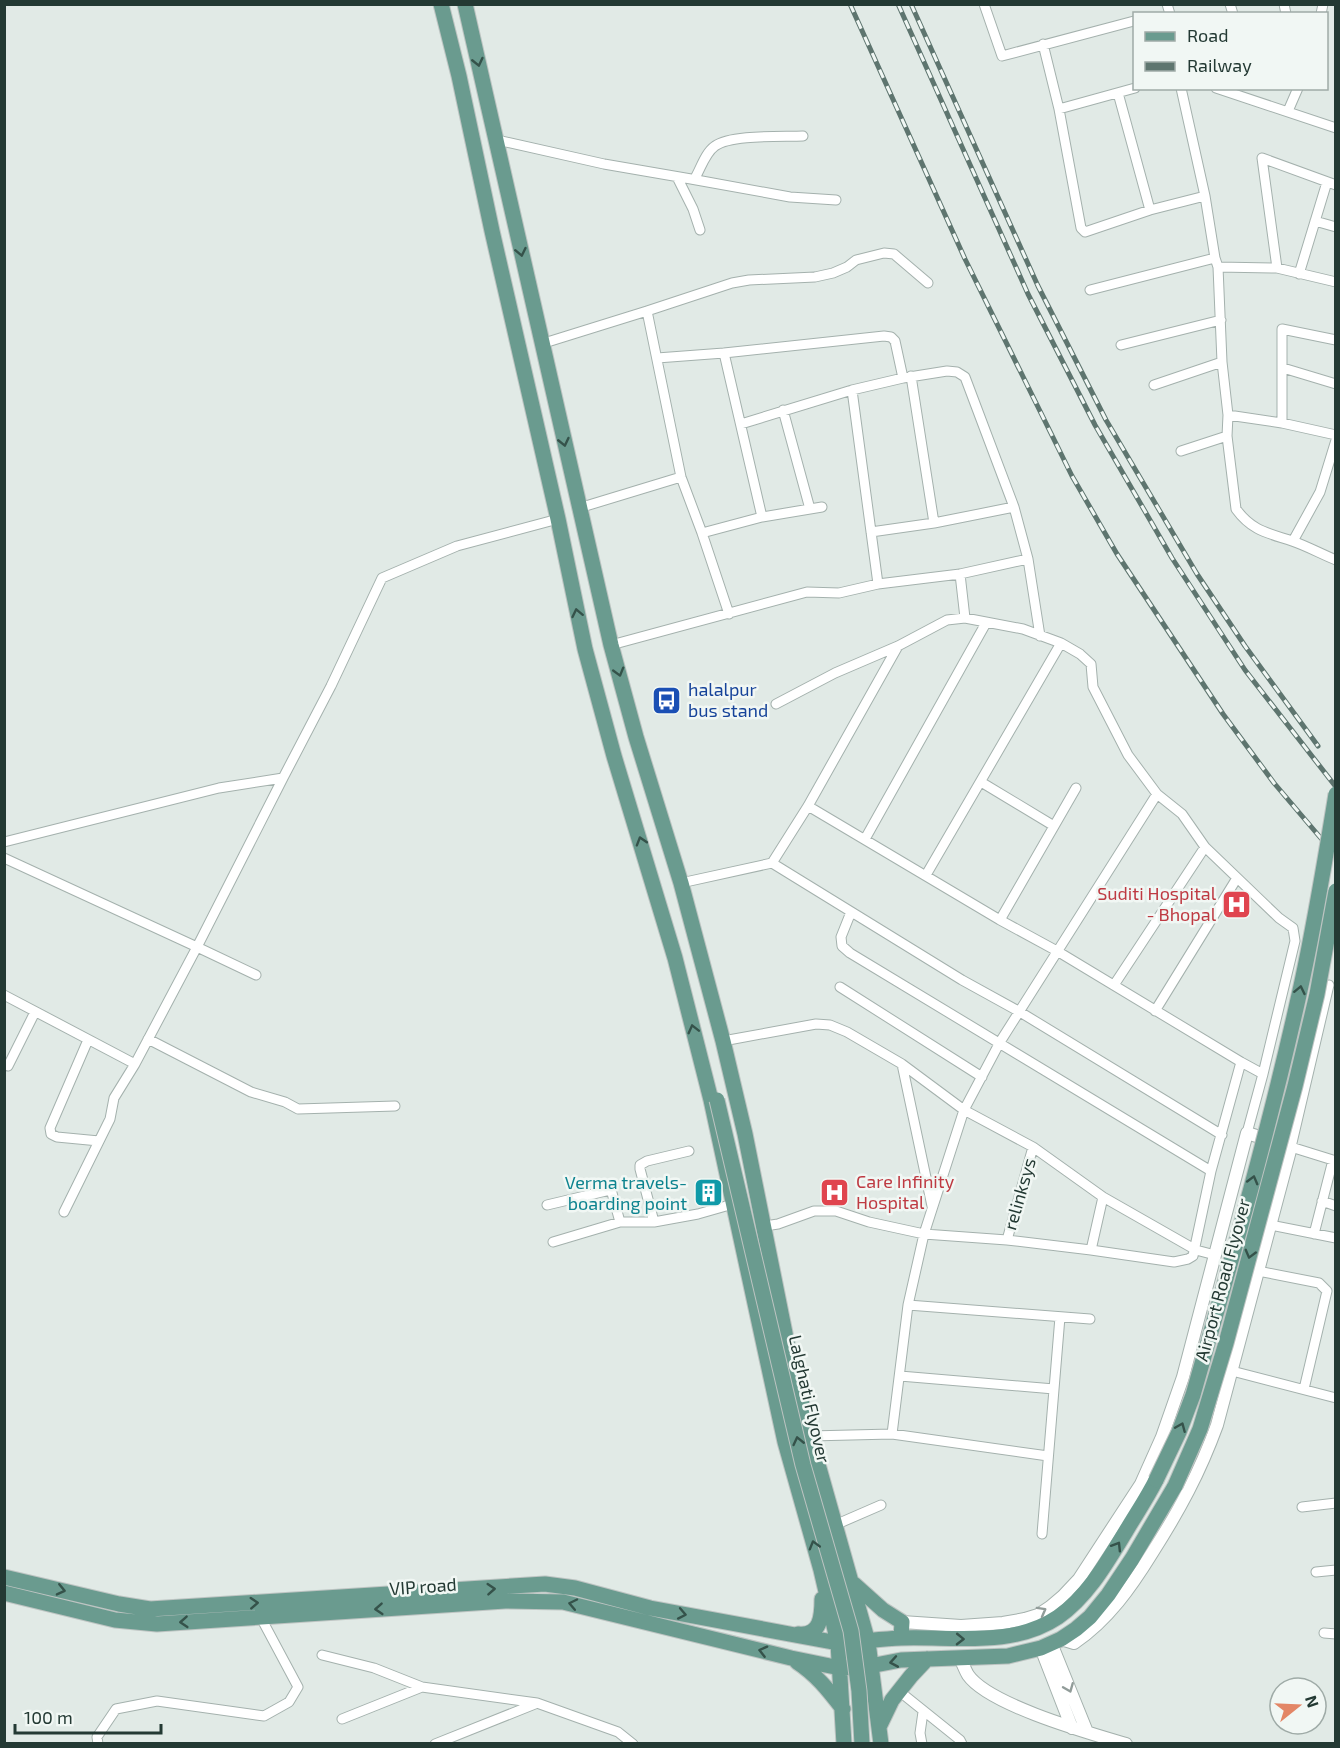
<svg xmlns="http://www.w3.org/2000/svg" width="1340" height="1748" font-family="'Exo 2',sans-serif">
<rect width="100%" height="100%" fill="#e1eae6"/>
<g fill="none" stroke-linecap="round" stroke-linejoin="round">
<defs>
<path id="minor" d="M984 4 1002 56 1134 21
M1167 4 1170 14
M1230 4 1233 14
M1284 4 1286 14
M1321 14 1323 4
M1043 44 1059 109 1081 228 1085 232 1150 210 1205 196
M1181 88 1205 196 1215 258 1218 267 1222 362 1228 415 1227 436 1236 509C1252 531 1268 533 1292 541 1307 546 1321 554 1336 560
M1216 88 1336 128
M1118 93 1150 210
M1059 109 1135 88
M1288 111 1298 88
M497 140 604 164 691 179 695 178C701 168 705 153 715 146 731 134 783 137 803 136
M677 177 693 209 700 230
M691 179 790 197 836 200
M1315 221 1336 227
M1218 267 1277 268 1336 282
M1277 268 1262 158 1336 185
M1299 274 1327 182
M1090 290 1215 258
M541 344 647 311
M1121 345 1221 320
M724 353 762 517
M657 358 724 353 884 336 891 337 895 341 903 378
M1283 368 1336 384
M911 376 934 523
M1154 385 1222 362
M852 390 878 584
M783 410 810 509
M1228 415 1282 423 1336 435
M1282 423V329L1336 340
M741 424 852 390 903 378 947 371 957 372 965 377 1014 507 1028 559 1040 636
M1181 451 1227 436
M822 507 762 517 702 533 681 477 647 311 732 283 749 280 815 277 833 273 847 267 856 260 884 253 894 254 928 283
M579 508 681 477
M871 532 934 523 1014 507
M702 533 729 614
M1293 541 1320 492 1336 440
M960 574 965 618
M611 645 807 592 839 593 878 584 960 574 1028 559
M283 778 331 686 382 578 457 546 558 519
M981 782 1054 826
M808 806 1000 920 1057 951 1241 1062
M865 839 986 623
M4 842 219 788 283 778 197 947 4 858
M772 863 808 806 898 646
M926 875 1061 643
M681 883 772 863 962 980 1020 1012 1222 1135
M851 912 841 937 842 946 850 953 1211 1171
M1000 920 1076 788
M1114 985 1205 847
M1329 985 1291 1147 1336 1161
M840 987 982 1077
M4 995 135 1064 114 1098 110 1119 64 1212
M1155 1011 1237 878
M148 1039 251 1092 285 1102 298 1109 395 1106
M88 1040 50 1128 51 1134 57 1137 99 1141
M723 1041 816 1024 830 1025 847 1032 902 1064 964 1110 1033 1147 1103 1197 1196 1250 1215 1255
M135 1064 197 947 256 975
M902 1064 932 1206
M8 1066 35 1012
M1247 1133 1263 1074
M1322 1201 1336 1206
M547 1205 610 1190 612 1193 620 1222
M654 1222 640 1169V1165L647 1161 689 1151
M1270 1225 1336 1238
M765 1226 778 1224 814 1211H836L869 1222 924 1234 1007 1240 1091 1250 1174 1262 1188 1259 1193 1256 1211 1171 1241 1062 1263 1074 1295 941 1293 928 1279 918 1205 847 1182 814 1157 794 1128 755 1093 687 1091 664 1080 654 1061 643 1023 629 965 618 947 620 898 646 835 673 776 704
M1314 1234 1333 1160
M1007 1240 1033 1147
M553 1242 620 1222H654L698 1214 733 1204
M1091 1250 1103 1197
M1258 1271 1319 1283 1327 1291 1304 1389
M908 1305 1090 1319
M1232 1371 1336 1398
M900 1376 1054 1389
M892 1434 908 1305 924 1234 964 1110 1000 1042 1157 794
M810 1436 892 1434 1048 1456
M1302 1507 1336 1503
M835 1525 881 1505
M1042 1534 1060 1317
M1316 1572 1336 1570
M1324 1633 1336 1634
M322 1655 374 1668 422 1687 537 1703 618 1732 633 1744
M899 1691 960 1740 962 1744
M342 1719 422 1687
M98 1744 97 1737 116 1709 157 1701 264 1716 289 1702 298 1687 260 1616
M435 1744 535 1704
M922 1744 920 1733 923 1712"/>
<path id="tertiary" d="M902 1622 961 1626 1003 1623 1025 1619 1038 1615 1050 1607 1063 1596 1079 1579 1141 1484 1162 1437 1183 1377 1247 1133 1291 1147 1217 1425C1199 1474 1180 1509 1152 1553 1131 1587 1108 1620 1074 1643L1061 1639
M1051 1643 1087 1732
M1041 1648 1072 1728
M960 1658C963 1664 965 1670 968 1675 989 1705 1089 1733 1126 1744"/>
<path id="primary" d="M441 4 459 76 492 231 558 519 585 649 614 756 675 958 711 1100 785 1442 821 1570 838 1643 844 1744
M465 4 611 645 636 737 681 883 723 1041 745 1134 789 1353 810 1436 868 1642 881 1744
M4 1577 119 1604 150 1609 545 1584 575 1588 650 1608 838 1643C859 1642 880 1639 901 1638 953 1636 1012 1648 1058 1617 1088 1596 1107 1562 1126 1531 1136 1514 1147 1498 1156 1480
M854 1584 883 1610 902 1622 901 1638
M4 1593 115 1620 157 1624 505 1601 563 1602 791 1658 840 1668 870 1666 901 1660 1008 1656 1041 1648 1061 1639 1076 1629 1090 1617 1108 1595 1132 1559 1175 1486
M798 1634C821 1637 822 1615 822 1599
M797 1662C817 1675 829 1691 843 1709
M879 1727 892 1700 911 1676 927 1659"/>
</defs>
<use href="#minor" stroke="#a4b1ad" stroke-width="11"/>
<use href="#tertiary" stroke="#a4b1ad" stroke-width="14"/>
<use href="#primary" stroke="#bdc4c2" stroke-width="17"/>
<use href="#minor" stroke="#fff" stroke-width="9"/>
<use href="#tertiary" stroke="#fff" stroke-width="12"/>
<use href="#primary" stroke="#6a9b8f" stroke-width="15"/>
<defs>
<path id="rail" d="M850 4 965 259 1072 476 1117 554 1223 714 1274 783 1336 856
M898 4 1028 294 1095 425 1172 558 1245 670 1336 787
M911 4 1038 286 1106 420 1197 574 1245 646 1318 746"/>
</defs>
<use href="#rail" stroke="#5e756f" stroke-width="5"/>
<use href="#rail" stroke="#f1f7f4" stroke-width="3" stroke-dasharray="9" stroke-linecap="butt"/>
<defs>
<path id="primary-bridge" d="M717 1100 803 1465 851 1631 859 1691 862 1744
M1156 1480 1179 1432 1193 1395C1231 1262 1269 1130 1299 995 1314 929 1325 861 1336 794
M1175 1486 1200 1429 1226 1343 1295 1086 1317 994 1336 891"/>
</defs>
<use href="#primary-bridge" stroke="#bdc4c2" stroke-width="17" stroke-linecap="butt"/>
<use href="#primary-bridge" stroke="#6a9b8f" stroke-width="15"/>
</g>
<defs><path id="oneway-chevron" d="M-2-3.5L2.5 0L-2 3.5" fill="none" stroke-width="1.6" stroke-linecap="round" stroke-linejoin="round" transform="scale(1.5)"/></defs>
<g stroke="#35524a">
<use href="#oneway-chevron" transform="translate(478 62) rotate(77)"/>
<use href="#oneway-chevron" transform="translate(521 252) rotate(78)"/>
<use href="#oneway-chevron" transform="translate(564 442) rotate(77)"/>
<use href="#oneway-chevron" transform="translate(577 613) rotate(-102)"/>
<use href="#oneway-chevron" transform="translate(619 672) rotate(74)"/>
<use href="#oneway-chevron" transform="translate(641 841) rotate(-107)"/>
<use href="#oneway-chevron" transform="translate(1300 990) rotate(-78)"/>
<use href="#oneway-chevron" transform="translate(693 1029) rotate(-104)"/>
<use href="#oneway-chevron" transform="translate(1253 1180) rotate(-75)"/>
<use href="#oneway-chevron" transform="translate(1250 1254) rotate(105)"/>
<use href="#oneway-chevron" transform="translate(1181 1427) rotate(-67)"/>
<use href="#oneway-chevron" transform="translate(798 1441) rotate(-103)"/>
<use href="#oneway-chevron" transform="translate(814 1545) rotate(-106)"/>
<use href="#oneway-chevron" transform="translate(1117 1546) rotate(-58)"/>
<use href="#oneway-chevron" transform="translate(491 1589) rotate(-4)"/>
<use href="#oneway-chevron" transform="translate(61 1590) rotate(13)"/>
<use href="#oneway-chevron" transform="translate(254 1603) rotate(-3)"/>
<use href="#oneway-chevron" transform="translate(573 1604) rotate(-168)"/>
<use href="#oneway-chevron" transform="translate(379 1609) rotate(176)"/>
<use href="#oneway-chevron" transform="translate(682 1614) rotate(11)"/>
<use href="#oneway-chevron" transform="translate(184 1622) rotate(176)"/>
<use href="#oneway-chevron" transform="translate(960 1639) rotate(1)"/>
<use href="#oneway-chevron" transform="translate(763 1651) rotate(-166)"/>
<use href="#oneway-chevron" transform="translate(894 1662) rotate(170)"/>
</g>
<g stroke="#919c99">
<use href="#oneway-chevron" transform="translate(1042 1611) rotate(-29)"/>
<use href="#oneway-chevron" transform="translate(1069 1688) rotate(68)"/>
</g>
<defs>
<symbol id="bus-square" viewBox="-11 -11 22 22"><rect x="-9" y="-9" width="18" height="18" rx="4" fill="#1a4fb4" stroke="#f1f7f4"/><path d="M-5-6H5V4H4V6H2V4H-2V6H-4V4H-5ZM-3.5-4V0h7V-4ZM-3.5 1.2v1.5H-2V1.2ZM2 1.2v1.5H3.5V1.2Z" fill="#fff"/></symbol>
<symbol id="hospital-square" viewBox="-11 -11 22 22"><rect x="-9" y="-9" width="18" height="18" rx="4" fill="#e0444e" stroke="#f1f7f4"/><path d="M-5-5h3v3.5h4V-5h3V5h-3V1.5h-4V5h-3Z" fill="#fff"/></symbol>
<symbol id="building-square" viewBox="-11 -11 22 22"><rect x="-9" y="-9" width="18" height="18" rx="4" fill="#0f9aa8" stroke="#f1f7f4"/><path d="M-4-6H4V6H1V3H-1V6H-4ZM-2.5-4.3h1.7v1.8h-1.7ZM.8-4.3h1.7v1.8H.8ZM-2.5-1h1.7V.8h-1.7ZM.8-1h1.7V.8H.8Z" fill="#fff"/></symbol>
</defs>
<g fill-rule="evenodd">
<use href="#bus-square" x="650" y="684" width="33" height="33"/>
<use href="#hospital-square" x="1220" y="888" width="33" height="33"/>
<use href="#hospital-square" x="818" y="1176" width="33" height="33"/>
<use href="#building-square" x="692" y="1176" width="33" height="33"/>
</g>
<g text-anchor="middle" stroke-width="5" stroke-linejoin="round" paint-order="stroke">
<g font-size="18" fill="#164399" stroke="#f1f7f4" text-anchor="start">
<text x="688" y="696">halalpur<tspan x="688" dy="21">bus stand</tspan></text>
</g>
<g font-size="18" fill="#be3a42" stroke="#f1f7f4" text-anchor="end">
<text x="1216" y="900">Suditi Hospital<tspan x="1216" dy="21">- Bhopal</tspan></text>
<text x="856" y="1188" text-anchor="start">Care Infinity<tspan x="856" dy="21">Hospital</tspan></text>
</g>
<g font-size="18" fill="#0d838f" stroke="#f1f7f4" text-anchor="end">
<text x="687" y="1189">Verma travels-<tspan x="687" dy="21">boarding point</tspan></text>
</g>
<g font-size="18" fill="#233933" stroke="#f1f7f4">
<text transform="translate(1020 1194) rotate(-74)" y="6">relinksys</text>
<text transform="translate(1223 1280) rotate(-75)" y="6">Airport Road Flyover</text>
<text transform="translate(809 1399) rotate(77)" y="6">Lalghati Flyover</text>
<text transform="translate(423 1587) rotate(-4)" y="6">VIP road</text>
</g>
</g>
<rect width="1340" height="1748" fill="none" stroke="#233933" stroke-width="12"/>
<rect x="1133" y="12" width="195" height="78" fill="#f1f7f4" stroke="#9faba7" stroke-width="1.5"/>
<rect x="1145" y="32" width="30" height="9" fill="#6a9b8f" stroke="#9faba7" stroke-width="1.5"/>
<text x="1187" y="42" font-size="18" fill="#233933">Road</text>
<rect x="1145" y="62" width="30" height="9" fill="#5e756f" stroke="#9faba7" stroke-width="1.5"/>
<text x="1187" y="72" font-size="18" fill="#233933">Railway</text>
<g transform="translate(1298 1706) rotate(72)"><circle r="28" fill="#f1f7f4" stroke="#9faba7" stroke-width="1.5"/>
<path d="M0-4.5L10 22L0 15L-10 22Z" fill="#e38666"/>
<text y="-9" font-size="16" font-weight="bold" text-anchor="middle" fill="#233933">N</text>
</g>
<path d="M15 1724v9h146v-9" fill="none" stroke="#233933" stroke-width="3"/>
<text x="24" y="1724" font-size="18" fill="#233933" stroke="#f1f7f4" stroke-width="4.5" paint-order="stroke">100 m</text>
</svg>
